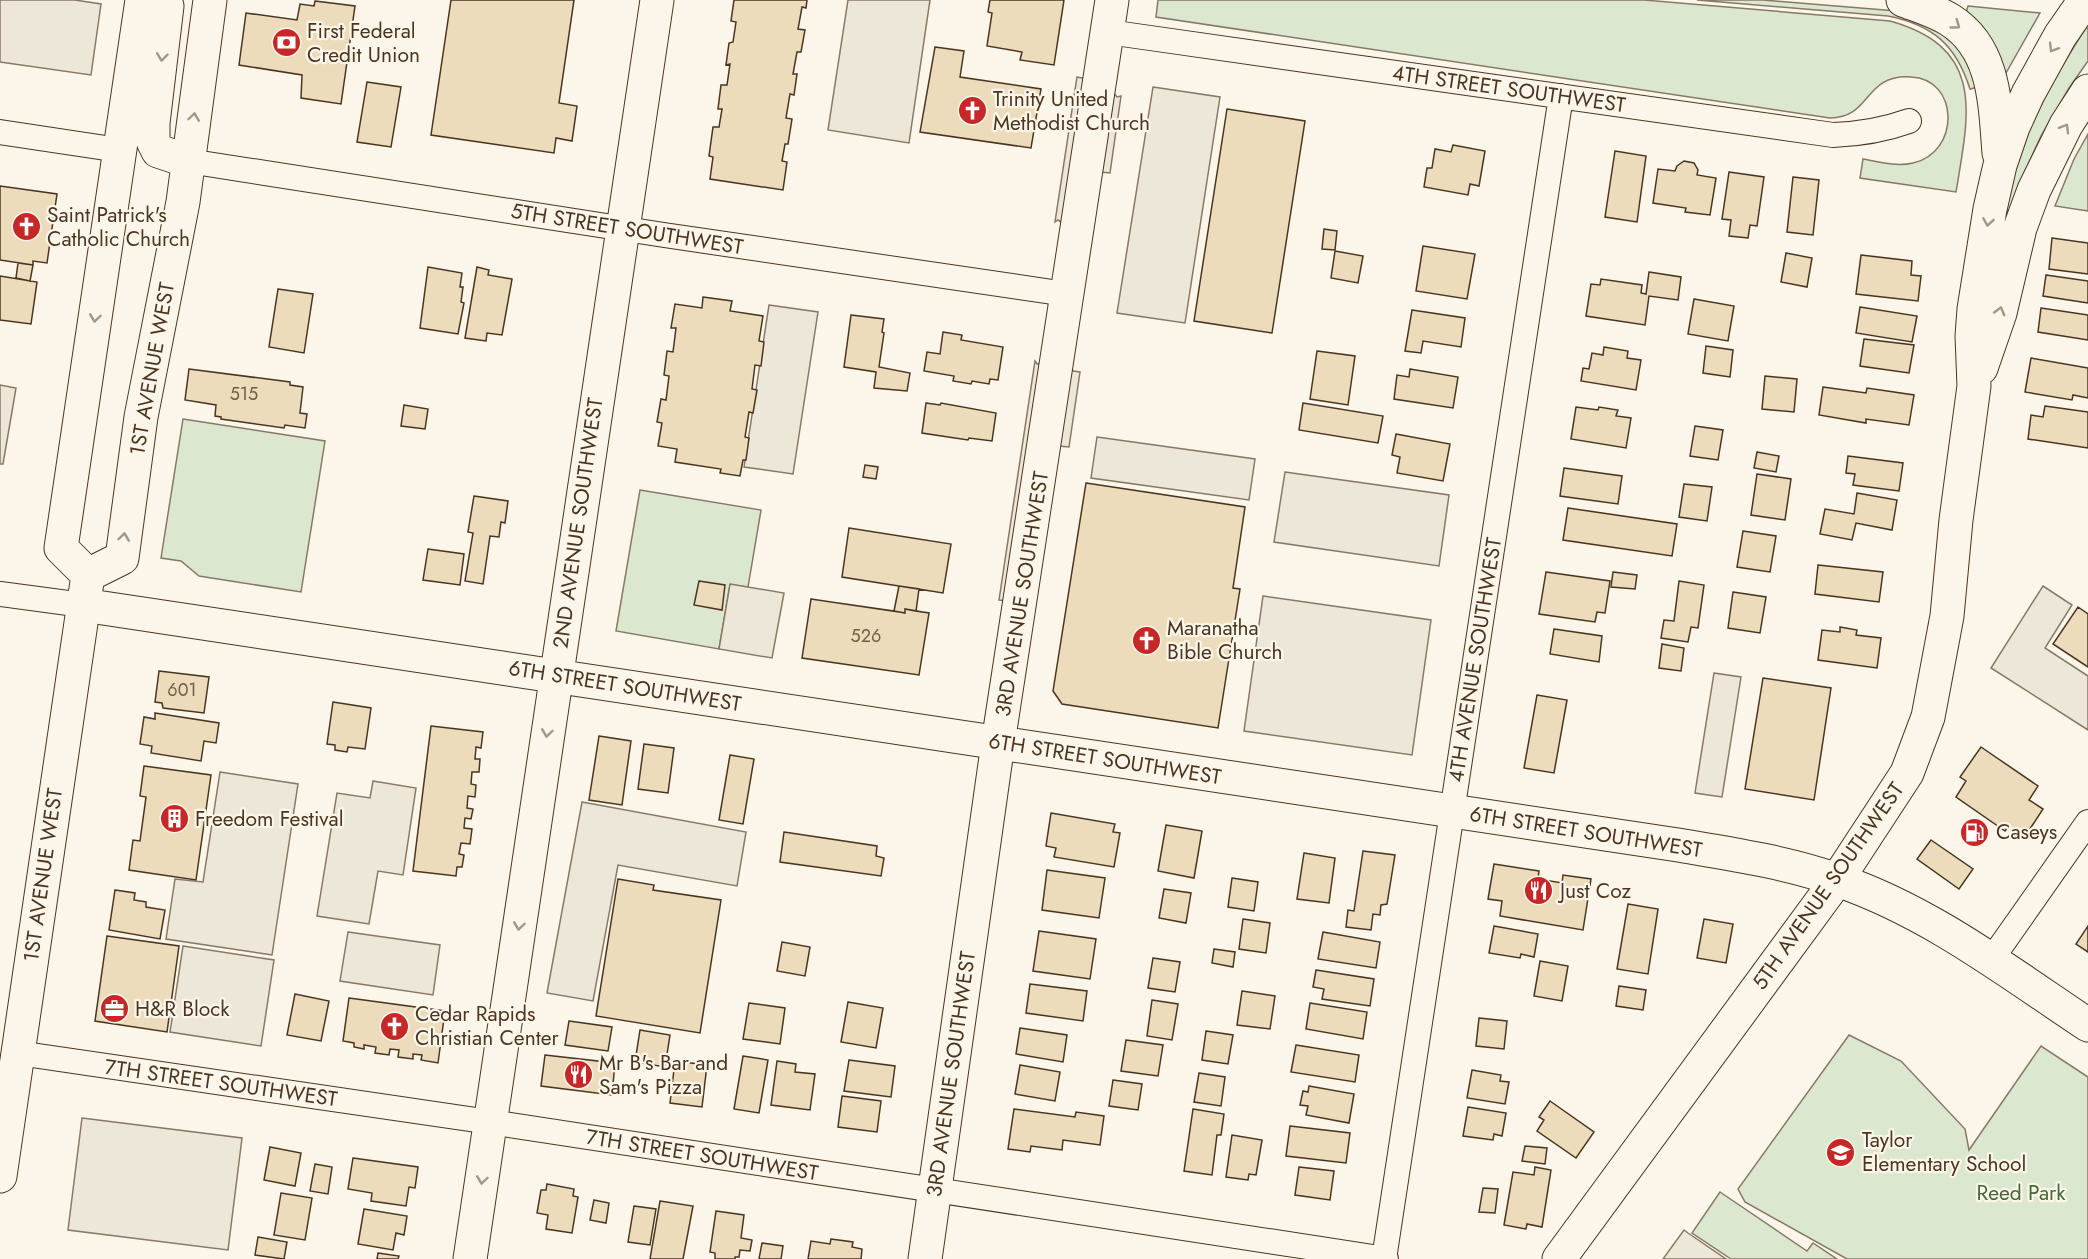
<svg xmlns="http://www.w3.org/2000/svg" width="2088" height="1259" font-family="Jost,sans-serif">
<rect width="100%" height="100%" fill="#fbf6e9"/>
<path fill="#dce7d0" stroke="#887966" stroke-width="1.5" d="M1158 0H1644L1890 21C1986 48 1969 113 1956 192L1860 178 1863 159C1879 162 1897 167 1913 163 1960 153 1960 79 1911 77 1863 74 1872 118 1830 118L1156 17Z
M1697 0H1763L1897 11 1952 35 1982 86 1970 89C1956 45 1933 25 1888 16Z
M1968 6 2040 13 2002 80 1965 16Z
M2086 28H2088V61L2069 88 2041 136 2019 184 2004 225C2006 211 2007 194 2011 180 2027 125 2055 75 2086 28Z
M2088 134V211L2055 206 2074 159Z
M183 419 325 441 301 592 199 576 181 561 161 558Z
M640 490 761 510 748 587 730 585 719 649 616 631Z
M1849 1035 1901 1061 1965 1129 1969 1150 2041 1046 2088 1077V1259H1847L1745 1202 1738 1189Z
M1720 1192 1807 1251 1813 1243 1837 1259H1731L1692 1233Z"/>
<path fill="#ede7d9" stroke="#887966" stroke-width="1.5" d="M0 0H75L101 4 91 75 0 62Z
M848 0H930L909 143 828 130Z
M1077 77 1087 79 1063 223 1058 220 1055 222Z
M1153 87 1220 97 1185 323 1117 313Z
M1114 93 1117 97 1121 96 1110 173 1101 172Z
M769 305 818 312 793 474 744 467Z
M1035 361 1037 364 1043 362 1008 601 999 600Z
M1071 366 1073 371 1080 372 1069 447 1059 446Z
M0 385 16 388 3 464H0Z
M1097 437 1255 459 1249 500 1091 478Z
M1285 472 1449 495 1439 566 1274 542Z
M730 584 784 593 772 658 719 649Z
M2043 586 2072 605 2045 648 2088 676V730L1991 668Z
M1263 596 1431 620 1412 755 1244 731Z
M1714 673 1741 677 1722 797 1695 793Z
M220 772 298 784 272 955 166 939 175 879 203 882Z
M373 781 416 788 403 875 378 871 369 924 317 916 337 793 370 798Z
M582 802 746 832 737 886 618 865 593 1001 547 993Z
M348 932 440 945 433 995 340 981Z
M183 946 274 960 261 1046 170 1032Z
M82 1118 242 1138 228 1250 68 1230Z
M1684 1230 1688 1233 1726 1259H1663Z"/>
<path fill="#ecdcbc" stroke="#4a3520" stroke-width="1.5" d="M451 0H574L559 103 577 106 572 141 556 138 554 153 431 135Z
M734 0H807L806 8 802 7 798 29 805 30 801 52H797L793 74H797L794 95 790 94 786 118 792 119 788 144H785L782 161 787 162 783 190 710 179 713 157 709 156 713 127H719L722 109H718L721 85H727L730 64 726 65 729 43 733 42 736 22 731 21Z
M990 0H1064L1054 65 1020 60 1022 52 987 46 992 13 988 12Z
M315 1 355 6 341 104 301 98 302 75 239 65 246 13 297 20 300 4 314 6Z
M935 47 964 51 960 77 1041 89 1031 148 920 132Z
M367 82 401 87 391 147 357 142Z
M1227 109 1305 121 1272 333 1194 321Z
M1453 145 1485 151 1479 186 1470 184 1468 195 1424 187 1427 168H1432L1435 149 1451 152Z
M1615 151 1646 156 1637 222 1605 217Z
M1684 161 1694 163 1698 170 1697 175 1716 178 1710 215 1685 212 1686 208 1653 203 1658 169 1675 171 1677 166Z
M1729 172 1764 177 1757 226 1750 225 1748 238 1729 236 1731 220 1722 219Z
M1793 177 1819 180 1813 235 1787 232Z
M0 186 57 194 47 263 33 261V265L0 260Z
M1324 229 1337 231 1335 250 1322 249Z
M2052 238 2088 243V274L2049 269Z
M1423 246 1475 254 1467 299 1416 291Z
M1335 251 1363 256 1358 283 1331 278Z
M1786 253 1812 258 1807 287 1781 282Z
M1861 255 1912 261 1911 275 1921 276 1918 301 1856 294Z
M18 263 33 265 30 281 16 278Z
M428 267 462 273 460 287H463L461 302 464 303 458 334 420 328Z
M477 267 489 270 488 275 512 279 502 335 487 333 486 341 465 338Z
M1649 272 1681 277 1678 300 1649 296 1645 325 1586 316 1591 284 1600 285 1601 279 1642 285 1641 293 1646 294Z
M2046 275 2088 281V303L2043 296Z
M0 276 37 282 31 324 0 320Z
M278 289 313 294 304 353 269 347Z
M703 297 732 301 730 311 763 316 759 341 764 342 761 366 755 365 752 389 757 390 753 413 749 412 745 437 749 438 746 460H743L740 476 720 473 721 469 675 462 677 449 658 446 662 423 657 422 661 399 666 400 669 376 664 375 667 351 673 352 676 328H671L675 304 702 308Z
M1694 299 1734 306 1728 341 1688 334Z
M1860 307 1917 316 1912 342 1856 333Z
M2041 308 2088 315V340L2038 332Z
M1412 310 1465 318 1461 347 1423 341 1421 353 1405 351Z
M851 315 884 319 882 332 884 333 879 367 910 373 907 391 874 388 876 372 844 367Z
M943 332 962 335 961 340 1003 347 998 380 990 379 989 384 972 381 971 384 953 381 954 376 924 371 927 352 940 354Z
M1864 339 1914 345 1909 373 1860 366Z
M1706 346 1733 350 1730 377 1703 373Z
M1604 347 1628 351 1627 358 1641 360 1636 390 1581 381 1583 368 1589 369 1592 353 1603 355Z
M1317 351 1355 356 1348 405 1310 399Z
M2031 358 2088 368V398L2073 395 2072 400 2025 392Z
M189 369 290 382V385L303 387 300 413 307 414 305 428 285 425 284 428 221 419V417L215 416 216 405 185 400Z
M1410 369 1458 377 1453 408 1394 399 1397 375 1409 377Z
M1765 376 1797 379 1794 412 1762 409Z
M1823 387 1866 393 1867 388 1914 395 1909 425 1866 419V423L1819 415Z
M926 403 940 405 941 403 996 413 992 441 969 438 968 440 922 433Z
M1303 403 1383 416 1378 443 1299 430Z
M404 405 428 409 425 429 401 426Z
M2045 406 2088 412V448L2028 439 2031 415 2043 417Z
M1576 407 1598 410 1599 407 1618 410 1616 416 1631 418 1626 448 1571 439Z
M1695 426 1723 430 1718 460 1690 456Z
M1396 434 1450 444 1443 481 1397 473 1400 457 1392 455Z
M1757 452 1779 456 1776 472 1754 468Z
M1848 456 1903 463 1899 491 1853 485 1855 474 1846 473Z
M865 465 878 467 876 479 863 477Z
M1564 468 1622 476 1618 504 1560 496Z
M1757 474 1791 479 1785 520 1751 515Z
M1086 483 1245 507 1233 588 1240 589 1218 728 1062 704 1053 691Z
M1086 483 1245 507 1233 588 1240 589 1218 728 1062 704 1053 691Z
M1684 484 1712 487 1707 521 1679 517Z
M1857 493 1897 500 1892 530 1856 523 1852 540 1820 534 1825 509 1854 514Z
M474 496 508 501 505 523 501 522 499 537 490 536 483 584 465 581 473 533 468 532Z
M1568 508 1677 524 1672 556 1563 540Z
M849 528 951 544 943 593 919 589 916 611 929 613 919 675 802 658 811 599 894 611 899 586 842 577Z
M849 528 951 544 943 593 842 577Z
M1743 531 1776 536 1770 572 1737 567Z
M428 549 464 554 460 585 423 580Z
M1818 565 1883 572 1879 602 1815 594Z
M1546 572 1610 581 1605 613 1597 612 1595 622 1539 614Z
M1613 572 1637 575 1635 589 1611 587Z
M699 581 725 585 722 610 694 605Z
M1679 581 1704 585 1698 628 1691 627 1688 642 1661 638 1664 620 1674 621Z
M899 586 919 589 916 611 905 609V613L894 611Z
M1733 592 1766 597 1760 633 1728 628Z
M811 599 905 613V609L929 613 919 675 802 658Z
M2078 607 2088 614V667L2053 644Z
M1840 627 1857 630 1856 635 1881 638 1877 668 1818 660 1822 630 1840 632Z
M1554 629 1602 636 1599 662 1550 654Z
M1662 644 1684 648 1681 671 1659 668Z
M159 671 209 677 204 713 163 708 162 703 155 702Z
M1763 678 1831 688 1814 800 1745 789Z
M1537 695 1567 700 1554 773 1524 768Z
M333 702 371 708 365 749 348 747 347 752 335 750V745L327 744Z
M155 713 219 723 216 743 204 741 201 761 151 753 152 746 140 744 144 717 155 719Z
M431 726 483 732 481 748 476 747 475 759H480L479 772H472L471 784 476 785 475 797 468 796 467 808 473 809 471 819 465 818 464 828 472 829 470 844 461 843 459 854 464 855 462 867H457L456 876 413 871Z
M599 736 631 741 622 805 589 800Z
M644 744 674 748 668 793 638 789Z
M1981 747 2038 786 2029 800 2043 809 2024 838 2008 827 2005 831 1956 797 1966 781 1960 777Z
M730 755 754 759 743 824 719 820Z
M144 766 211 775 196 880 129 870 133 840 140 841 146 797 140 796Z
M1051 813 1115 824 1113 832 1120 833 1114 867 1054 857 1056 848 1046 846Z
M1166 825 1202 831 1194 878 1158 871Z
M784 832 877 846 876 856 884 858 881 876 780 862Z
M1931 840 1973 869 1959 889 1917 859Z
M1363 851 1395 855 1387 904 1381 905 1380 915 1373 914 1371 930 1346 927 1348 910 1354 911Z
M1304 853 1335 858 1329 903 1297 899Z
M1494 864 1539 871 1538 879 1562 883 1563 875 1591 879 1583 930 1500 916 1502 901 1488 899Z
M1047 870 1105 878 1099 918 1042 910Z
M1232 878 1258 882 1254 911 1228 907Z
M618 879 654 885 653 890 721 900 700 1033 596 1016Z
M1164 889 1191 893 1186 923 1159 918Z
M115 890 135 893 134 900 146 902V907L165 910 160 939 109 930Z
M1628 904 1658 909 1648 974 1617 969Z
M1243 919 1270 923 1266 953 1239 949Z
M1704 919 1733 924 1726 963 1697 958Z
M1494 926 1538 934 1534 957 1521 954 1520 958 1489 953Z
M2088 926V952L2076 944Z
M1039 931 1096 939 1090 979 1033 971Z
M1323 932 1380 942 1376 968 1318 959Z
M107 936 179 946 167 1032 95 1021Z
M782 942 810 947 805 976 777 971Z
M1214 949 1235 952 1233 967 1212 963Z
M1153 958 1180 962 1175 992 1148 988Z
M1540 961 1568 966 1562 1001 1534 996Z
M1316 970 1374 979 1370 1006 1322 999 1324 989 1313 987Z
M1030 984 1087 991 1083 1021 1026 1013Z
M1619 986 1646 990 1643 1010 1616 1006Z
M1242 991 1275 996 1270 1029 1237 1025Z
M295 994 329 1001 321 1041 287 1035Z
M349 998 445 1011 438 1063 421 1060 422 1055 413 1054V1059L398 1057 399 1050 390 1049 389 1055 375 1053 376 1047 364 1045V1049L354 1047V1043L343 1041Z
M1152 1000 1178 1004 1172 1040 1147 1036Z
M848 1002 883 1008 876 1048 841 1042Z
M749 1003 785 1008 780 1044 743 1039Z
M1310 1003 1367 1012 1363 1039 1306 1029Z
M1479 1018 1507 1021 1504 1049 1476 1046Z
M569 1021 612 1027 608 1051 565 1045Z
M1020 1028 1067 1035 1063 1062 1016 1054Z
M640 1030 670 1035 665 1067 635 1062Z
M1206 1031 1233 1035 1228 1064 1202 1060Z
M1126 1040 1163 1045 1158 1076 1121 1071Z
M1296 1045 1359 1055 1355 1082 1291 1072Z
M545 1055 615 1063 612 1095 541 1086Z
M743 1056 768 1060 759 1113 734 1109Z
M849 1060 895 1066 891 1097 844 1091Z
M675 1061 707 1065 702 1107 670 1103Z
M777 1061 796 1064 795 1072 815 1074 810 1110 771 1105Z
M1020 1065 1060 1072 1055 1101 1015 1094Z
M1472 1070 1501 1075 1500 1081 1509 1082 1505 1104 1467 1098Z
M1199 1073 1225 1077 1221 1106 1194 1102Z
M1113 1080 1142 1084 1138 1110 1109 1106Z
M1309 1086 1354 1094 1349 1123 1306 1115 1308 1106 1300 1105 1303 1091 1308 1092Z
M842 1096 881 1101 877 1132 838 1127Z
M1550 1101 1594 1132 1576 1158 1537 1131 1544 1120 1539 1117Z
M1468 1107 1506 1113 1502 1136 1494 1134 1493 1140 1463 1136Z
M1014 1109 1075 1117 1076 1112 1104 1116 1100 1145 1063 1140 1062 1150 1031 1146 1030 1152 1008 1149Z
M1193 1109 1224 1114 1221 1135H1217L1212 1175 1184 1171Z
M1290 1126 1350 1133 1346 1163 1286 1156Z
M1232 1135 1262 1140 1256 1175 1249 1174 1248 1180 1226 1177Z
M1525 1146 1547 1148 1545 1164 1522 1161Z
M270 1147 301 1153 295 1186 264 1180Z
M353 1158 418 1167 415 1188 409 1187 406 1206 371 1201 372 1193 348 1189Z
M315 1164 332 1167 328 1194 310 1191Z
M1299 1167 1334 1171 1330 1200 1295 1195Z
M1535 1167 1551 1170 1542 1227 1527 1224 1526 1229 1504 1225 1513 1172 1534 1175Z
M547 1184 574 1189 573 1196 578 1197 572 1233 546 1229 548 1215 537 1213 541 1190H546Z
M1483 1188 1498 1189 1495 1213 1479 1212Z
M281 1193 312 1198 305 1240 274 1235Z
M594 1200 609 1203 606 1223 590 1220Z
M660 1201 693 1206 683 1259H650Z
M634 1206 656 1209 650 1245 628 1242Z
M364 1209 407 1216 404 1235 396 1233 393 1250 358 1244Z
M716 1211 744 1215 741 1238 752 1240 750 1251 740 1250 739 1257H735V1259H715V1253L710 1252Z
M258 1237 287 1242 284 1259 255 1255Z
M831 1239 853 1242 852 1247 862 1249 861 1259H808L811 1241 830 1244Z
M762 1243 783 1246 781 1259H759Z
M378 1253 399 1256 398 1259H377Z"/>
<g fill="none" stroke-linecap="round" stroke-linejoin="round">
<defs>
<path id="street" d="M1108 32 1833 135C1860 134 1884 130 1909 121
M0 132 119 150
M188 161 664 235 1066 294
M0 594 83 605
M1991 960 2088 822
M18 1053 490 1122 1386 1259
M1384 1259 1561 96"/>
<path id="secondary" d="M1903 0C1919 6 1936 11 1950 20 1996 49 1995 106 1999 153
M1981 368 2000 313 2020 228 2034 190 2066 125 2088 91
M83 605 1678 845C1731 854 1786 862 1837 880 1929 911 2008 972 2088 1025
M470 1259 657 0
M925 1259 998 743 1112 0
M1559 1259 1837 880 1907 773 1928 717 1947 616 1956 520 1974 386 1972 336 1974 309 1990 209 2000 165 2013 127 2028 94 2060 36 2085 0"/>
<path id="primary" d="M164 0 167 6 153 123V141L158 151 188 161
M88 575 122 558 141 417 183 202 210 0
M88 575 61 548 142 0
M0 1176 88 575"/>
</defs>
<use href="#street" stroke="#4a3520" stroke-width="26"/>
<use href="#secondary" stroke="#4a3520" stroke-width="35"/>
<use href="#primary" stroke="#4a3520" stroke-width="35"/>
<use href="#street" stroke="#fbf6e9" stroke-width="24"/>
<use href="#secondary" stroke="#fbf6e9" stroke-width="33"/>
<use href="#primary" stroke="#fbf6e9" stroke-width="33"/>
</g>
<defs><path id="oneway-chevron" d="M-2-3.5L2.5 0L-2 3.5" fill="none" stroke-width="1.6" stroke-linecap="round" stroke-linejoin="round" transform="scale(1.5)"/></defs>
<g stroke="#a29684">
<use href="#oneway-chevron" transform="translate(1956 25) rotate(36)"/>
<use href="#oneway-chevron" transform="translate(2053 48) rotate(121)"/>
<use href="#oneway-chevron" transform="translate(162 57) rotate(97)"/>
<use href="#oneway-chevron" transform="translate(194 117) rotate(-82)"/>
<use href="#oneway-chevron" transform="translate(2065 128) rotate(-60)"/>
<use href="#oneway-chevron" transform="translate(1988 222) rotate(99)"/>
<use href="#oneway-chevron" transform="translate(2000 311) rotate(-75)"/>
<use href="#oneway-chevron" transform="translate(95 318) rotate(98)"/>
<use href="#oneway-chevron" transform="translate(124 537) rotate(-82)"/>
<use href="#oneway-chevron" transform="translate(547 733) rotate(98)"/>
<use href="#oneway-chevron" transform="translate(519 926) rotate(98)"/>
<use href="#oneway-chevron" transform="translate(482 1180) rotate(98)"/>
</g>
<defs>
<symbol id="bank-disc" viewBox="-11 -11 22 22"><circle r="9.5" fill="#c62828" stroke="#fbf6e9"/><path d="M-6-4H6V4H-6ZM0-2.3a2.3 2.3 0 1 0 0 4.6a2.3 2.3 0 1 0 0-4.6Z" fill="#fff"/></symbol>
<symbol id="church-disc" viewBox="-11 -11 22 22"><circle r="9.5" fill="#c62828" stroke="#fbf6e9"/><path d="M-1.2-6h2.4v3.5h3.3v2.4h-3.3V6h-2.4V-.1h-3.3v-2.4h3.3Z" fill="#fff"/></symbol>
<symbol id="building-disc" viewBox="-11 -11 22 22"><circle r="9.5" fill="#c62828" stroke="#fbf6e9"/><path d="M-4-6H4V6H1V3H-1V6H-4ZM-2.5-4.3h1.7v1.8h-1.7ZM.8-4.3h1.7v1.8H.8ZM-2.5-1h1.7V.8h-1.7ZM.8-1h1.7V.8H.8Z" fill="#fff"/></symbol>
<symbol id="fuel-disc" viewBox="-11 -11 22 22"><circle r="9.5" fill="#c62828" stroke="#fbf6e9"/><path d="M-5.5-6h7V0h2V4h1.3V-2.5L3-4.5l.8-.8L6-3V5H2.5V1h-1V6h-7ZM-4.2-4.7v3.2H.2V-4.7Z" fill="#fff"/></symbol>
<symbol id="restaurant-disc" viewBox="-11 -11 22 22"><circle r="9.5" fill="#c62828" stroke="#fbf6e9"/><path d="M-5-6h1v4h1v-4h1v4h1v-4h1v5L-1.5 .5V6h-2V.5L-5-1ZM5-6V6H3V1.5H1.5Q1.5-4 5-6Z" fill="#fff"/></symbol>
<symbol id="office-disc" viewBox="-11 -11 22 22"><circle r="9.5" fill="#c62828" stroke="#fbf6e9"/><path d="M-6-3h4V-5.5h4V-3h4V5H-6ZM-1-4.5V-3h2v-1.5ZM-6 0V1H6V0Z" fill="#fff"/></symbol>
<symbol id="school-disc" viewBox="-11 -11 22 22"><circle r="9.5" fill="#c62828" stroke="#fbf6e9"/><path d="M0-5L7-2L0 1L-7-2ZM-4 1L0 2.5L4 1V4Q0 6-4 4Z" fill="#fff"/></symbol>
</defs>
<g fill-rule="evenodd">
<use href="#bank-disc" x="270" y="26" width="33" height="33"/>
<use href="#church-disc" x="956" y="94" width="33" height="33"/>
<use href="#church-disc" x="10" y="210" width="33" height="33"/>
<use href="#church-disc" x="1130" y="624" width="33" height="33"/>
<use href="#building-disc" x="158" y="802" width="33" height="33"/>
<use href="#fuel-disc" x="1958" y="816" width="33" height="33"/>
<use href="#restaurant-disc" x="1522" y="874" width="33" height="33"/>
<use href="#office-disc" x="98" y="992" width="33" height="33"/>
<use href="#church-disc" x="378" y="1010" width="33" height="33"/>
<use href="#restaurant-disc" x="562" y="1058" width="33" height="33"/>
<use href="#school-disc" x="1824" y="1136" width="33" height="33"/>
</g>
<g text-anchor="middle" stroke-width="4.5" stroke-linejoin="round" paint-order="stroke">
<g font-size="18" fill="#725f47">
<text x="244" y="400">515</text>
<text x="866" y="642">526</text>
<text x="182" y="696">601</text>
</g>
<g font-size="21" fill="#4a3520" stroke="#fbf6e9" text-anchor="start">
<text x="307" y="38">First Federal<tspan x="307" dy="24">Credit Union</tspan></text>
<text x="993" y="106">Trinity United<tspan x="993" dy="24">Methodist Church</tspan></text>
<text x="47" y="222">Saint Patrick's<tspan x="47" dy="24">Catholic Church</tspan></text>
<text x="1167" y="635">Maranatha<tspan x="1167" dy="24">Bible Church</tspan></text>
<text x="195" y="826">Freedom Festival</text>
<text x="1996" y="839">Caseys</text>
<text x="1560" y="898">Just Coz</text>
<text x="135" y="1016">H&amp;R Block</text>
<text x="415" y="1021">Cedar Rapids<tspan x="415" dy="24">Christian Center</tspan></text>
<text x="599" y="1070">Mr B's Bar and<tspan x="599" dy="24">Sam's Pizza</tspan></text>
<text x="1862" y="1147">Taylor<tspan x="1862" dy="24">Elementary School</tspan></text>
</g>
<g font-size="21" fill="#4a3520" stroke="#fbf6e9">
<text transform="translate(1509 89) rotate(8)" y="7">4TH STREET SOUTHWEST</text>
<text transform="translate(627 229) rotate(9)" y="7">5TH STREET SOUTHWEST</text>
<text transform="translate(152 369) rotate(-80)" y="7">1ST AVENUE WEST</text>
<text transform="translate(578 523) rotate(-82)" y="7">2ND AVENUE SOUTHWEST</text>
<text transform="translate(1022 594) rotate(-81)" y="7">3RD AVENUE SOUTHWEST</text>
<text transform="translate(1475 660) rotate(-81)" y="7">4TH AVENUE SOUTHWEST</text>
<text transform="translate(625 686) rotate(9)" y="7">6TH STREET SOUTHWEST</text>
<text transform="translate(1105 759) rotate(9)" y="7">6TH STREET SOUTHWEST</text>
<text transform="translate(1586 832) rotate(9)" y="7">6TH STREET SOUTHWEST</text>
<text transform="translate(43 875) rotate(-82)" y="7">1ST AVENUE WEST</text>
<text transform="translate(1828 886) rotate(-55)" y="7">5TH AVENUE SOUTHWEST</text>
<text transform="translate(951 1074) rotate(-82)" y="7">3RD AVENUE SOUTHWEST</text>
<text transform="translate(221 1083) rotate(8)" y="7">7TH STREET SOUTHWEST</text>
<text transform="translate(702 1155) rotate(9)" y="7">7TH STREET SOUTHWEST</text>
</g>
<g font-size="21" fill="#436837" stroke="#fbf6e9">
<text x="2021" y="1200">Reed Park</text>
</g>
</g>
</svg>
